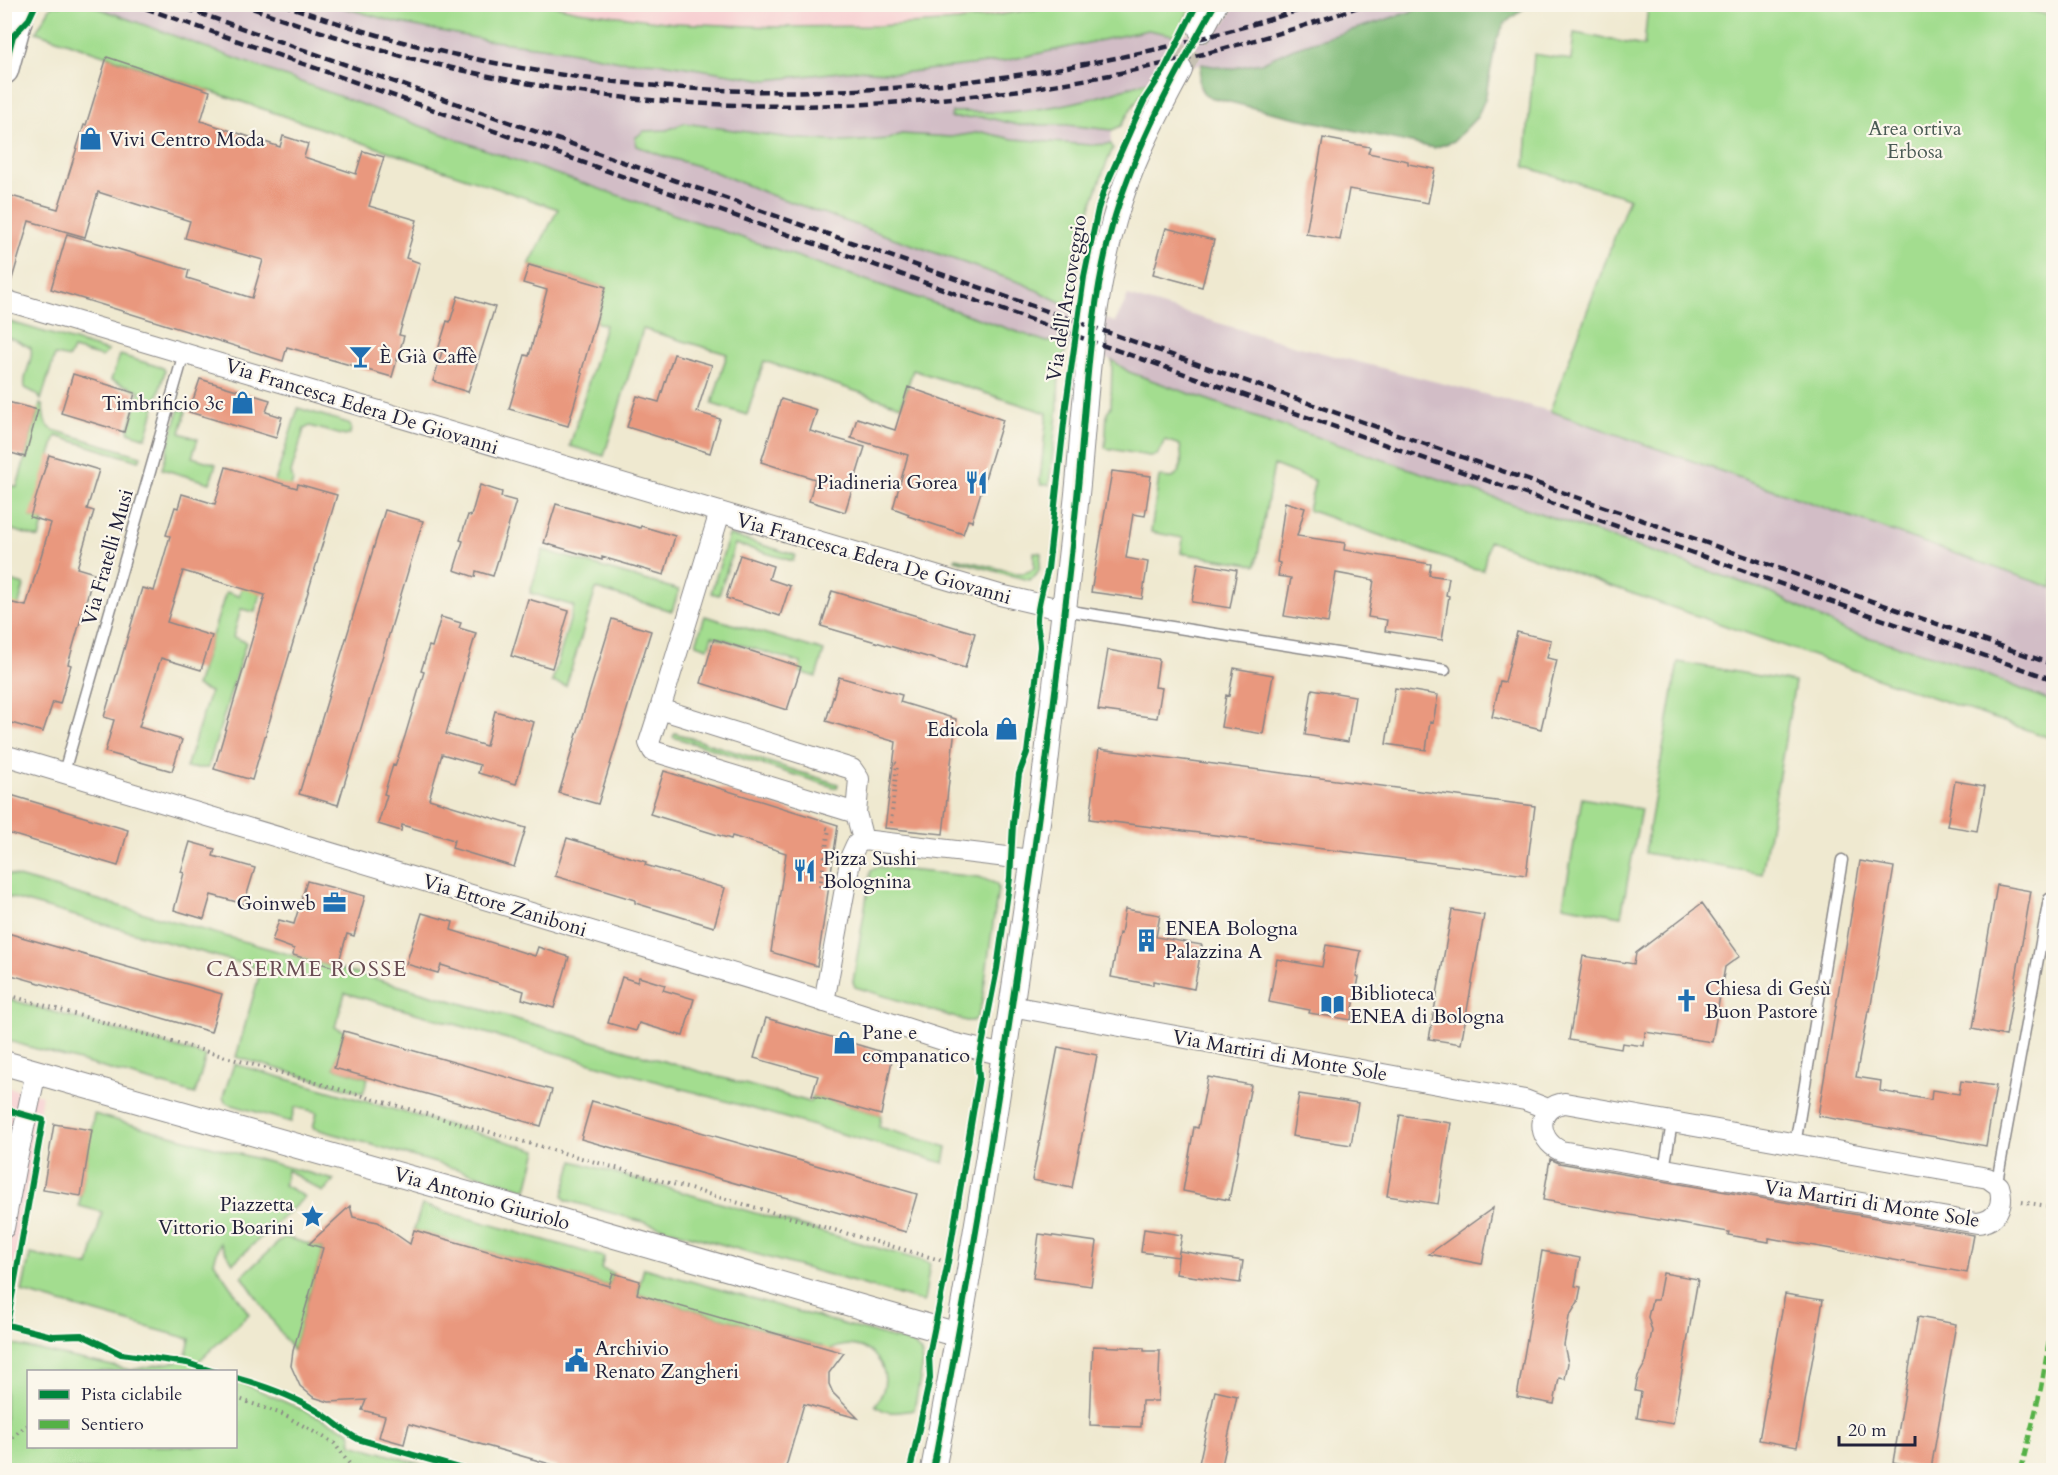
<svg xmlns="http://www.w3.org/2000/svg" width="2058" height="1475" font-family="Cardo,serif">
<rect width="100%" height="100%" fill="#fbf7ec"/>
<filter id="ink" filterUnits="userSpaceOnUse"><feTurbulence type="fractalNoise" baseFrequency=".0167" numOctaves="2"/><feDisplacementMap in="SourceGraphic" scale="12" xChannelSelector="R" yChannelSelector="G"/><feConvolveMatrix kernelMatrix="1 2 1 2 8 2 1 2 1" color-interpolation-filters="sRGB"/></filter>
<filter id="wash" filterUnits="userSpaceOnUse"><feTurbulence type="fractalNoise" baseFrequency=".008" numOctaves="4" result="noise"/><feDisplacementMap in="SourceGraphic" scale="24" xChannelSelector="R" yChannelSelector="G"/><feGaussianBlur stdDeviation="1.35" result="paint"/><feColorMatrix in="noise" values="0 0 0 0 0 0 0 0 0 0 0 0 0 0 0 0 0 1.4 0 .05"/><feComposite in="paint" operator="in"/></filter>
<g filter="url(#wash)">
<rect width="100%" height="100%" fill="#efe9d0"/>
<path fill="#f7cfd1" d="M551 5H1063L958 21 878 26 776 27 673 23 578 11Z
M5 1087 42 1095 5 1325Z"/>
<path fill="#d2bdc6" d="M52 4H551L578 11 673 23 776 27 878 26 958 21 1063 5H1191L1179 35 1224 24 1236 5H1528L1504 24 1496 42 1206 96 1200 90 1198 81 1202 64 1155 76 1131 109 1121 126 1112 130 1111 144 1113 148 1094 194 1082 242 1074 283V309L1115 322 1128 296 1296 346 1550 411 2053 588V739L1599 582 1200 432 1111 360 1068 345 1059 368 1041 372 36 32Z"/>
<path fill="#a3dd8f" stroke="#628065" stroke-width="1.5" d="M52 5H90L489 151 1047 342 1054 341 1068 345 1059 368 1058 407 1049 485H1041L1040 480 1047 413 913 370 901 406 764 361 747 415 712 404 727 354 643 329 604 456 570 446 605 325 596 322 606 287 529 265 558 209 36 32Z
M551 5 578 11 673 23 776 27 878 26 958 21 1063 5H1191L1178 36 1148 30 1004 61 901 73 858 70 767 80 662 63 620 61 564 50 486 40 395 22 334 5Z
M2008 5 2053 16V588L1550 411 1629 198 1525 167 1534 54 1571 60 1574 33 1644 46 1648 5Z
M1144 82H1150L1131 109 1121 126 1112 130 1066 125H1018L985 117 951 118 952 112C970 111 989 113 1008 112 1054 109 1100 98 1144 82Z
M684 123 790 138 843 142 889 139 901 134 951 137 982 132 1013 139 1090 145 1111 144 1113 148C1091 199 1074 253 1074 309L1024 284 771 195 705 168 660 155 637 146 635 138 644 131 667 130Z
M4 320 108 351 102 357 73 349 69 358 55 355 41 400 37 394 25 388C22 374 34 362 31 348L16 340 5 336Z
M120 355 163 368 165 371 146 438 128 432 140 391 111 380Z
M1112 360 1129 372 1179 390 1767 591 1846 631 1955 662 2053 702V739L1599 582 1489 541 1483 570 1472 568 1308 510 1315 481 1274 465 1256 565 1181 553 1183 538 1151 532 1159 477 1173 478C1184 468 1182 459 1180 445L1165 440 1157 455 1149 456 1105 448 1107 412 1111 407Z
M40 404 43 406C44 417 43 423 53 430L141 456 139 461 56 436 31 517 44 521 39 538 6 528 5 533V484L17 487Z
M298 408 348 423 351 427 350 434 345 436 310 426 304 429 291 473 293 480 255 612 241 609 233 637 246 642 208 768H186L210 692 196 686 226 592 239 596Z
M179 409 186 411 180 433 198 439 192 457 216 464 210 483 162 469Z
M729 535 795 555 793 561 735 544 719 595 711 593Z
M543 550 679 590 672 611 596 589 566 686 552 682 574 606 530 593Z
M1034 552 1041 553C1040 565 1041 577 1028 580L955 560 956 558 1016 573C1023 573 1029 573 1034 568Z
M4 579 24 585 16 616 9 602 5 601Z
M705 616 824 651 816 677 799 672 801 663 712 636 708 648 696 644Z
M1678 662 1795 682 1762 874 1645 853Z
M675 733 838 784 837 788 673 737Z
M1582 798 1641 809 1621 916 1563 905Z
M876 867 979 877 997 884 998 889 982 1002 977 1018 972 1021H966L855 987 853 982 871 870Z
M4 873 730 1080 810 1102 812 1096 881 1115 879 1127 947 1147 944 1163 345 993 335 1027 344 1031 334 1068 368 1078 363 1093 236 1057 261 969 5 896Z
M5 998 206 1056 195 1094 5 1040Z
M234 1064 537 1150 527 1189 313 1128 317 1112 295 1107 291 1122 229 1104 225 1102 223 1097Z
M94 1114 334 1180 323 1192 287 1170 284 1185 305 1197 233 1263 220 1243 214 1262 249 1314 198 1362 192 1360 216 1371 28 1372V1446H236V1380L350 1431 352 1444 440 1470H5V1343L131 1370 188 1359 185 1358 190 1339 22 1292 30 1254 89 1266 102 1212 79 1206Z
M573 1161 930 1263 924 1302 566 1200 563 1195Z
M422 1205 604 1257 601 1269 613 1273 609 1286 414 1230Z
M284 1237 323 1248 293 1351 242 1276Z
M644 1268 913 1344 921 1352 923 1363 914 1410C898 1412 888 1416 875 1405 903 1371 866 1330 828 1351L821 1346 637 1294Z"/>
<path fill="#82bc7a" stroke="#526f5a" stroke-width="1.5" d="M1425 4 1528 5 1504 24 1496 42 1485 99 1477 117 1454 141 1434 148 1266 111 1206 96C1196 85 1199 77 1202 64L1229 69 1261 63 1294 48 1410 12Z"/>
<g id="blocks">
<path fill="#e9987e" d="M107 57 210 91 201 121 280 147 283 136 308 144 304 157 356 174 363 151 384 157 369 206 417 220 406 258 420 263 399 335 404 336 392 377 287 347 283 361 51 289 67 234 189 270 187 278 252 298 263 260 185 238 190 221 98 192 85 237 29 221 10 286 4 285V194L58 209 84 125H86Z
M1323 138 1370 147 1368 153 1408 161V164L1435 169 1428 203 1349 189 1340 240 1306 234Z
M1166 228 1214 240 1202 287 1153 274Z
M529 265 606 287 581 373 583 374 568 426 509 409 525 355 529 356 547 290 523 283Z
M458 296 495 307 468 392 433 381 442 352 438 350 447 321 450 322Z
M674 354 712 365 697 412 720 419 710 453 627 427 637 396 659 402Z
M73 374 135 393 124 432 61 413Z
M200 379 270 400 266 412 282 417 276 438 189 412Z
M908 387 1003 420 972 521 968 520 963 534 908 516 909 514 893 508 908 455 851 438 857 418 895 430Z
M781 399 817 410 810 431 865 447 845 512 809 501 815 479 761 462Z
M4 401 38 410 25 457 4 451Z
M49 455 99 470 87 509 94 511 77 568 94 573 68 664 71 665 60 704 53 702 43 732 4 721V601L26 606 51 523 30 517Z
M226 467 297 488 298 484 337 495 252 780 214 769 265 595 183 571 167 622 212 636 201 670 161 658 139 727 182 740 172 771 105 752 114 720 104 717 142 588 154 591 170 536 166 535 175 507 178 508 182 494 215 504Z
M1112 471 1151 476 1145 516 1133 514 1126 558 1148 562 1142 599 1091 592Z
M480 485 502 492 501 497 516 501 493 576 476 571 475 577 454 570 463 541 460 540 468 515 471 516Z
M1285 502 1305 508 1297 536 1345 543 1344 550 1431 564 1429 575 1449 578 1446 595 1449 596 1442 640 1385 631 1387 620 1368 617 1374 580 1336 573 1328 623 1284 616 1291 578 1278 576 1280 563 1277 562Z
M556 504 640 528 641 526 675 536 664 575 602 557V560L544 543Z
M385 510 423 521 338 805 299 794Z
M740 555 773 566 769 579 790 586 780 616 726 598Z
M1198 563 1237 570 1230 608 1192 602Z
M832 591 975 633 965 668 821 626Z
M528 599 569 611 552 668 511 656Z
M441 617 461 623 459 628 476 633 446 734 486 746 495 711 534 722 516 784 478 773 480 765 442 754 429 799 526 828 514 867 452 848 454 840 402 825 401 831 378 824 387 795 384 794 393 765 395 766 405 736 424 672 421 671 429 646 432 647Z
M612 619 651 631 598 804 559 793Z
M1517 632 1551 640 1547 658 1557 660 1541 729 1492 717 1500 681 1505 682Z
M714 639 801 667 787 710 701 683Z
M1108 650 1159 659 1155 687 1162 688 1157 718 1098 710Z
M1234 668 1273 675 1263 734 1221 727 1226 695 1229 696Z
M839 677 902 695 900 702 956 719 943 834 885 828 896 742 826 721Z
M1395 688 1438 695 1433 723 1430 722 1426 750 1386 744Z
M1312 689 1355 696 1348 742 1305 735Z
M1099 749 1535 806 1526 875 1090 819Z
M664 771 838 825 817 966 771 952 786 853 732 836 731 839 650 814Z
M1955 781 1985 786 1977 831 1947 826Z
M4 793 128 830 118 866 4 832Z
M567 838 646 862 645 865 725 888 714 927 635 903V900L555 876Z
M190 842 215 849 213 856 255 868 244 904 211 895 204 919 174 910 184 873 181 872Z
M1860 861 1894 867 1870 1011H1868L1856 1077 1881 1081 1880 1091 1931 1100 1932 1090 1959 1094 1961 1081 1996 1086 1986 1146 1818 1116Z
M307 881 365 896 354 936 347 934 337 968 293 955 294 949 272 941 279 920 294 924Z
M1997 885 2031 891 2006 1036 1972 1029Z
M1702 903 1740 956 1725 967 1712 1042 1645 1032 1644 1046 1622 1043 1621 1049 1569 1040 1583 956 1634 964 1636 953Z
M1125 909 1160 915 1156 937 1202 945 1194 989 1153 981V985L1111 977 1119 933 1121 934Z
M1452 910 1484 915 1461 1044 1429 1039Z
M422 913 453 922 451 930 535 956 538 947 569 957 554 1008 522 999 524 991 441 965 438 973 406 964Z
M4 932 222 994 211 1032 4 973Z
M1326 945 1361 951 1356 976 1359 977 1351 1020 1309 1013 1310 1010 1269 1002 1277 959 1322 967Z
M622 977 637 982 639 977 665 985 663 990 694 999 683 1036 639 1023 636 1031 608 1023Z
M766 1018 893 1055 881 1115 812 1096 818 1076 754 1058Z
M344 1031 552 1090 541 1126 334 1068Z
M1058 1047 1097 1055 1072 1188 1032 1180Z
M1208 1077 1251 1085 1229 1200 1183 1191 1194 1127 1198 1128Z
M1299 1094 1358 1103 1351 1145 1292 1136Z
M592 1101 917 1194 906 1232 581 1139Z
M1400 1115 1451 1123 1438 1204 1387 1196Z
M54 1124 92 1130 81 1196 43 1190Z
M1550 1159 1559 1163 1974 1235 1967 1273 1769 1238V1242L1728 1235 1729 1232 1543 1200Z
M350 1206 353 1217 378 1222 410 1244 414 1230 609 1286 613 1273 640 1281 637 1294 844 1353 829 1373V1384L833 1393 858 1418 804 1404 785 1470H556L557 1466 409 1424 404 1444 379 1437 385 1416 362 1410 366 1400 329 1402 313 1397 300 1386 291 1366 293 1351 323 1248 309 1244Z
M1493 1208 1482 1264 1429 1254Z
M1144 1229 1182 1235 1178 1257 1141 1252Z
M1039 1234 1097 1242 1091 1286 1033 1278Z
M1179 1251 1243 1261 1240 1283 1176 1274Z
M1542 1251 1580 1258 1575 1286 1581 1287 1578 1302 1569 1317 1564 1345 1568 1363 1565 1379 1559 1378 1554 1404 1517 1397Z
M1663 1273 1698 1279 1673 1424 1637 1418 1641 1392 1635 1391 1638 1376 1646 1362 1652 1331 1648 1317 1652 1300H1658Z
M1785 1294 1823 1300 1797 1447 1759 1440Z
M1918 1317 1956 1324 1931 1469 1893 1462Z
M1093 1346 1144 1348V1351H1160L1158 1401H1142L1141 1427 1090 1425Z
M1215 1391 1237 1396 1221 1470 1198 1468Z"/>
</g>
</g>
<g filter="url(#ink)">
<use href="#blocks" fill-opacity="0" stroke="#888686" stroke-width="1.5"/>
<g fill="none" stroke-linecap="round" stroke-linejoin="round">
<path stroke="#c6c1b2" stroke-width="24" stroke-dasharray="24 12" stroke-linecap="butt" d="M1180 70 1201 30"/>
<defs>
<path id="service" d="M1064 610 1445 670
M64 772 184 353
M1795 1145 1842 860
M1664 1169 1672 1123
M1995 1181 1998 1176 2049 899"/>
<path id="minor" d="M4 300 1000 595 1064 610
M720 512 660 709 852 769 859 779 856 813 863 840
M660 709 649 743 653 751 856 813
M4 755 788 990 952 1043 1004 1055
M824 1002 851 856 856 845 863 840 1032 860
M1011 1006 1525 1100 1548 1109
M1565 1103 1988 1178 1999 1186C2005 1204 1997 1222 1977 1223L1561 1151C1535 1139 1536 1106 1565 1103Z
M4 1228 16 1164 36 1072"/>
<path id="tertiary" d="M1201 30 1215 4
M4 1063 538 1214 958 1335
M933 1470C965 1304 992 1136 1017 968 1027 897 1038 826 1047 755 1057 664 1069 574 1078 484 1086 396 1090 306 1114 221 1128 168 1154 118 1180 70"/>
<path id="secondary" d="M4 70 22 4"/>
</defs>
<use href="#service" stroke="#888686" stroke-width="13"/>
<use href="#minor" stroke="#888686" stroke-width="22"/>
<use href="#tertiary" stroke="#888686" stroke-width="26"/>
<use href="#secondary" stroke="#888686" stroke-width="31"/>
<path stroke="#888686" stroke-width="4" stroke-dasharray="1.5 4.5" stroke-linecap="butt" d="M891 823 897 764 892 761
M820 887 829 829 826 828
M4 994 947 1262
M2022 1202 2054 1207
M236 1398 282 1414 334 1443 354 1470
M4 1446 21 1430 28 1425"/>
<use href="#service" stroke="#fff" stroke-width="10"/>
<use href="#minor" stroke="#fff" stroke-width="20"/>
<use href="#tertiary" stroke="#fff" stroke-width="24"/>
<use href="#secondary" stroke="#fff" stroke-width="28"/>
<path stroke="#22223b" stroke-width="4.5" stroke-dasharray="9 4.5" stroke-linecap="butt" d="M133 4 2054 680
M173 4 2054 665
M240 4C306 27 371 50 439 65 508 81 579 94 650 100 841 116 1037 99 1222 49 1270 36 1318 23 1365 4
M282 4C344 26 407 45 471 58 751 119 1047 94 1318 4"/>
<path stroke="#55b146" stroke-width="4.5" stroke-dasharray="9 4.5" stroke-linecap="butt" d="M2021 1470 2041 1388 2054 1311"/>
<defs>
<path id="cycleway" d="M4 70 13 36 29 19 36 4
M4 1109 43 1120 7 1325 52 1336 82 1335 121 1354 187 1363 215 1372
M236 1378C265 1386 293 1396 319 1412 333 1420 344 1432 358 1439L465 1470
M910 1470 930 1378 929 1355 948 1262 979 1077 978 1066 997 969 1010 878 1013 824 1019 774 1027 753 1040 647C1040 638 1038 631 1037 623 1036 609 1044 583 1048 569L1066 405 1084 277 1098 209 1104 190 1135 120 1145 99 1164 70 1197 4
M933 1470C976 1246 1012 1019 1042 792 1056 687 1069 582 1079 477 1087 390 1090 300 1115 216 1138 141 1177 72 1215 4"/>
</defs>
<use href="#cycleway" stroke="#fbf7ec" stroke-width="10"/>
<use href="#cycleway" stroke="#00873e" stroke-width="6"/>
</g>
</g>
<defs>
<symbol id="shop-bare" viewBox="-9 -9 18 18"><path d="M-5-2.5h2.3a2.7 3.5 0 0 1 5.4 0H5L5.5 6h-11ZM-1.5-2.5h3a1.5 2.3 0 0 0-3 0Z" fill="#1f6fb2" stroke="#fbf7ec" stroke-width="2.5" paint-order="stroke"/></symbol>
<symbol id="bar-bare" viewBox="-9 -9 18 18"><path d="M-6-5H6L.8 .8V4.5H3.5V6h-7V4.5H-.8V.8Z" fill="#1f6fb2" stroke="#fbf7ec" stroke-width="2.5" paint-order="stroke"/></symbol>
<symbol id="restaurant-bare" viewBox="-9 -9 18 18"><path d="M-5-6h1v4h1v-4h1v4h1v-4h1v5L-1.5 .5V6h-2V.5L-5-1ZM5-6V6H3V1.5H1.5Q1.5-4 5-6Z" fill="#1f6fb2" stroke="#fbf7ec" stroke-width="2.5" paint-order="stroke"/></symbol>
<symbol id="office-bare" viewBox="-9 -9 18 18"><path d="M-6-3h4V-5.5h4V-3h4V5H-6ZM-1-4.5V-3h2v-1.5ZM-6 0V1H6V0Z" fill="#1f6fb2" stroke="#fbf7ec" stroke-width="2.5" paint-order="stroke"/></symbol>
<symbol id="building-bare" viewBox="-9 -9 18 18"><path d="M-4-6H4V6H1V3H-1V6H-4ZM-2.5-4.3h1.7v1.8h-1.7ZM.8-4.3h1.7v1.8H.8ZM-2.5-1h1.7V.8h-1.7ZM.8-1h1.7V.8H.8Z" fill="#1f6fb2" stroke="#fbf7ec" stroke-width="2.5" paint-order="stroke"/></symbol>
<symbol id="church-bare" viewBox="-9 -9 18 18"><path d="M-1.2-6h2.4v3.5h3.3v2.4h-3.3V6h-2.4V-.1h-3.3v-2.4h3.3Z" fill="#1f6fb2" stroke="#fbf7ec" stroke-width="2.5" paint-order="stroke"/></symbol>
<symbol id="library-bare" viewBox="-9 -9 18 18"><path d="M-6-4Q-3-5.5-.7-3.5V5Q-3 3-6 4ZM6-4Q3-5.5 .7-3.5V5Q3 3 6 4Z" fill="#1f6fb2" stroke="#fbf7ec" stroke-width="2.5" paint-order="stroke"/></symbol>
<symbol id="sight-bare" viewBox="-9 -9 18 18"><path d="M0-6L1.8-2.2L6-1.7L2.9 1.2L3.7 5.4L0 3.3L-3.7 5.4L-2.9 1.2L-6-1.7L-1.8-2.2Z" fill="#1f6fb2" stroke="#fbf7ec" stroke-width="2.5" paint-order="stroke"/></symbol>
<symbol id="civic-bare" viewBox="-9 -9 18 18"><path d="M-.6-6.5H3V-4.5H.6V-3L4-1V1h2V6H-6V1h2V-1L-.6-3ZM-1.2 2.5V6h2.4V2.5Z" fill="#1f6fb2" stroke="#fbf7ec" stroke-width="2.5" paint-order="stroke"/></symbol>
</defs>
<g fill-rule="evenodd">
<use href="#shop-bare" x="74" y="122" width="33" height="33"/>
<use href="#bar-bare" x="344" y="340" width="33" height="33"/>
<use href="#shop-bare" x="226" y="386" width="33" height="33"/>
<use href="#restaurant-bare" x="960" y="466" width="33" height="33"/>
<use href="#shop-bare" x="990" y="712" width="33" height="33"/>
<use href="#restaurant-bare" x="788" y="854" width="33" height="33"/>
<use href="#office-bare" x="318" y="886" width="33" height="33"/>
<use href="#building-bare" x="1130" y="924" width="33" height="33"/>
<use href="#church-bare" x="1670" y="984" width="33" height="33"/>
<use href="#library-bare" x="1316" y="988" width="33" height="33"/>
<use href="#shop-bare" x="828" y="1026" width="33" height="33"/>
<use href="#sight-bare" x="296" y="1200" width="33" height="33"/>
<use href="#civic-bare" x="560" y="1344" width="33" height="33"/>
</g>
<g text-anchor="middle" stroke-width="4.5" stroke-linejoin="round" paint-order="stroke">
<g font-size="20" fill="#495a54" stroke="#fbf7ec">
<text x="1915" y="135">Area ortiva<tspan x="1915" dy="23">Erbosa</tspan></text>
</g>
<g font-size="20" fill="#22223b" stroke="#fbf7ec" text-anchor="start">
<text x="109" y="146">Vivi Centro Moda</text>
<text x="379" y="363">È Già Caffè</text>
<text x="224" y="410" text-anchor="end">Timbrificio 3c</text>
<text x="958" y="489" text-anchor="end">Piadineria Gorea</text>
<text x="989" y="736" text-anchor="end">Edicola</text>
<text x="823" y="865">Pizza Sushi<tspan x="823" dy="23">Bolognina</tspan></text>
<text x="316" y="910" text-anchor="end">Goinweb</text>
<text x="1165" y="935">ENEA Bologna<tspan x="1165" dy="23">Palazzina A</tspan></text>
<text x="1705" y="995">Chiesa di Gesù<tspan x="1705" dy="23">Buon Pastore</tspan></text>
<text x="1350" y="1000">Biblioteca<tspan x="1350" dy="23">ENEA di Bologna</tspan></text>
<text x="862" y="1039">Pane e<tspan x="862" dy="23">companatico</tspan></text>
<text x="294" y="1211" text-anchor="end">Piazzetta<tspan x="294" dy="23">Vittorio Boarini</tspan></text>
<text x="595" y="1355">Archivio<tspan x="595" dy="23">Renato Zangheri</tspan></text>
</g>
<g font-size="20" fill="#22223b" stroke="#fbf7ec">
<text transform="translate(1066 298) rotate(-81)" y="7">Via dell'Arcoveggio</text>
<text transform="translate(362 406) rotate(17)" y="7">Via Francesca Edera De Giovanni</text>
<text transform="translate(107 557) rotate(-74)" y="7">Via Fratelli Musi</text>
<text transform="translate(874 558) rotate(16)" y="7">Via Francesca Edera De Giovanni</text>
<text transform="translate(505 905) rotate(17)" y="7">Via Ettore Zaniboni</text>
<text transform="translate(1280 1055) rotate(10)" y="7">Via Martiri di Monte Sole</text>
<text transform="translate(482 1198) rotate(16)" y="7">Via Antonio Giuriolo</text>
<text transform="translate(1872 1203) rotate(9)" y="7">Via Martiri di Monte Sole</text>
</g>
<g font-size="22" letter-spacing="1.5" fill="#684b52" stroke="#fbf7ec">
<text x="307" y="976">CASERME ROSSE</text>
</g>
</g>
<rect width="2058" height="1475" fill="none" stroke="#fbf7ec" stroke-width="24"/>
<rect x="27" y="1370" width="210" height="78" fill="#fbf7ec" stroke="#a4a2a5" stroke-width="1.5"/>
<rect x="39" y="1390" width="30" height="9" fill="#00873e" stroke="#a4a2a5" stroke-width="1.5"/>
<text x="81" y="1400" font-size="18" fill="#22223b">Pista ciclabile</text>
<rect x="39" y="1420" width="30" height="9" fill="#55b146" stroke="#a4a2a5" stroke-width="1.5"/>
<text x="81" y="1430" font-size="18" fill="#22223b">Sentiero</text>
<path d="M1839 1436v9h76v-9" fill="none" stroke="#22223b" stroke-width="3"/>
<text x="1848" y="1436" font-size="18" fill="#22223b" stroke="#fbf7ec" stroke-width="4.5" paint-order="stroke">20 m</text>
</svg>
